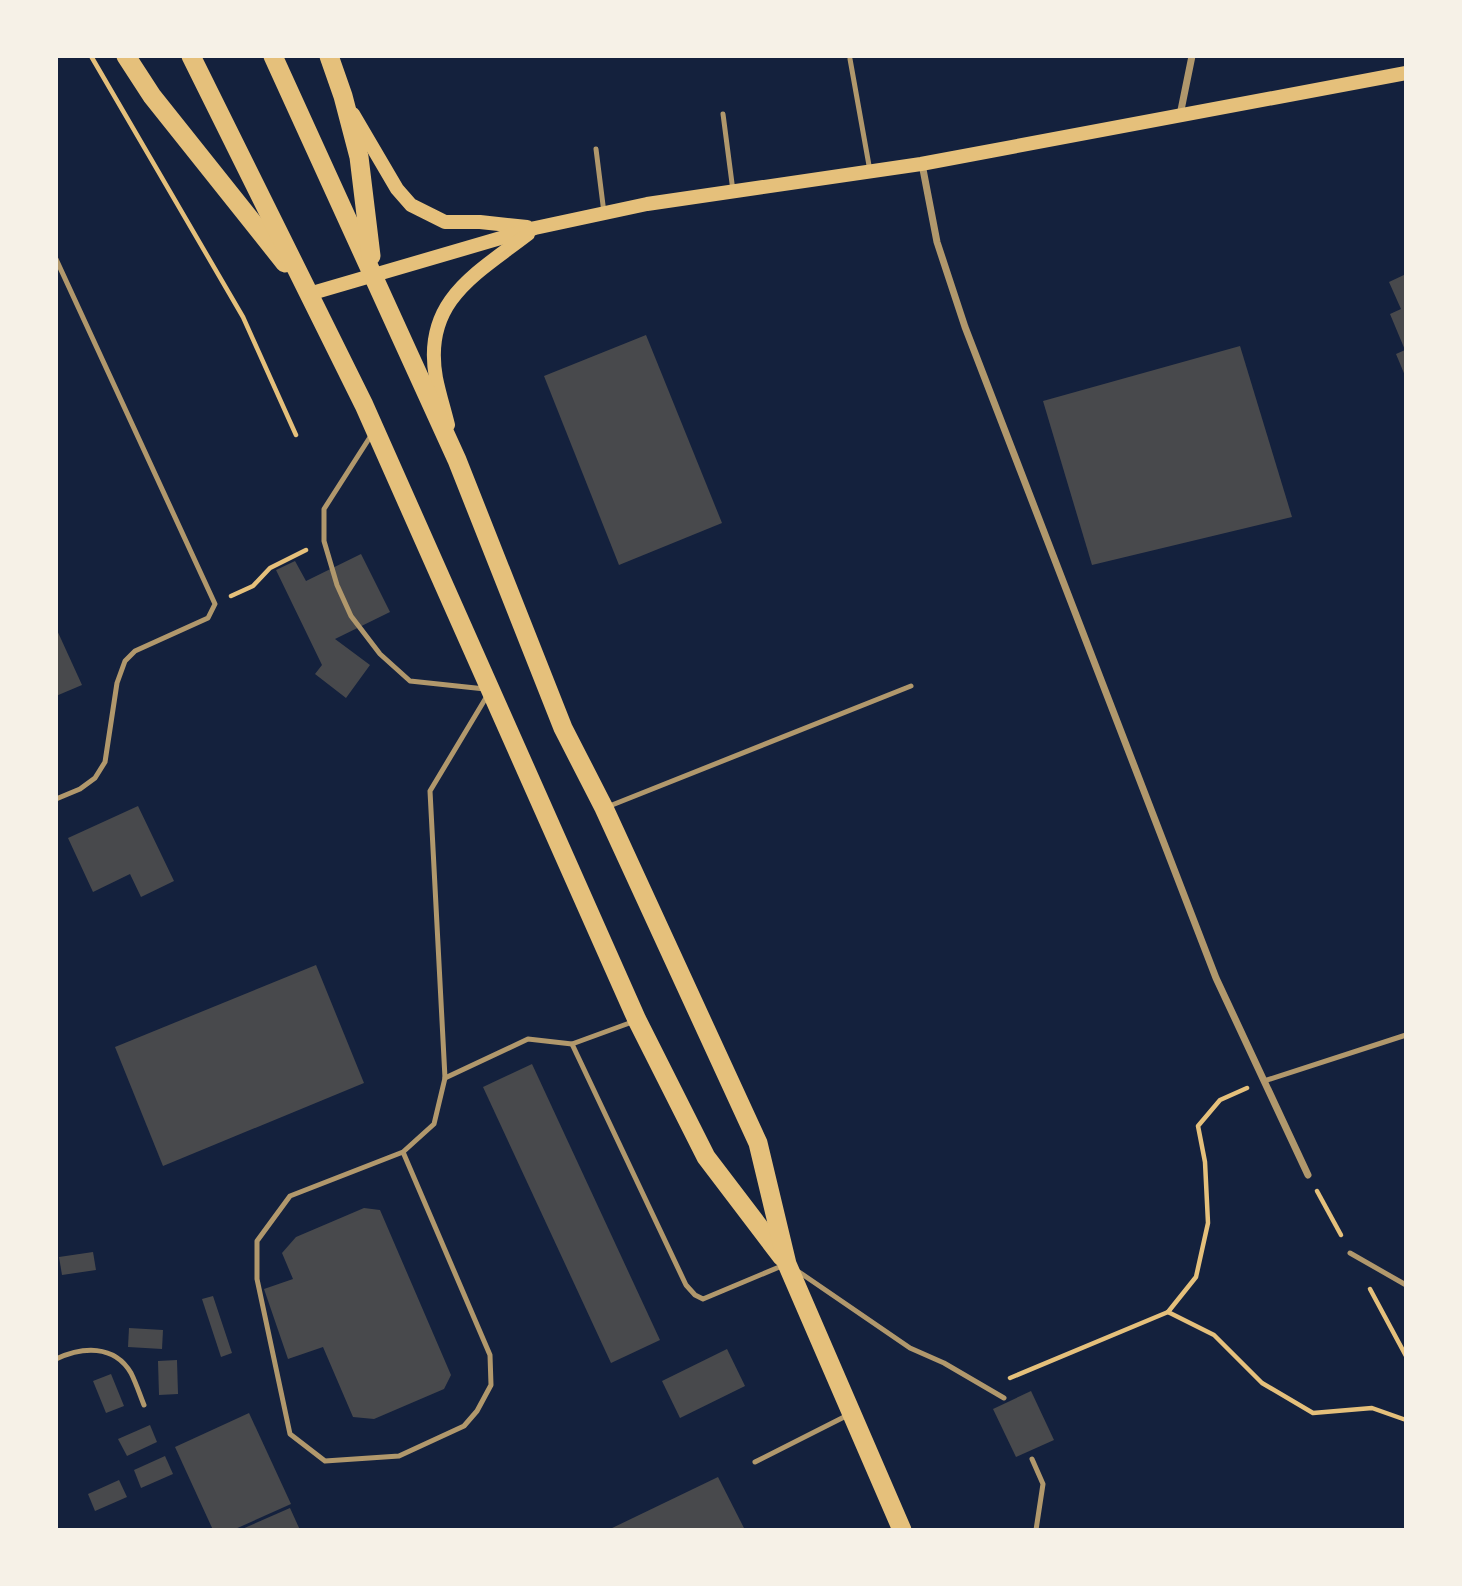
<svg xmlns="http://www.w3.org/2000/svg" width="1462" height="1586" font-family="'Nunito Sans',sans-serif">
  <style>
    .building { fill: #48494c }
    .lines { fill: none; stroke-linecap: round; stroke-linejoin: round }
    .path { stroke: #e5c07b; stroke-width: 4.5 }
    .service { stroke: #b1986c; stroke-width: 5 }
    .minor { stroke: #b1986c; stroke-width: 7 }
    .secondary { stroke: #e5c07b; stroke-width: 14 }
    .trunk { stroke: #e5c07b; stroke-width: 19 }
  </style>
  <rect width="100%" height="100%" fill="#14213d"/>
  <!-- building -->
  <g class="building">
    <path d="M1406,274V378L1396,354L1405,350L1390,314L1401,309L1389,282Z"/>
    <path d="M646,335L722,523L619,565L544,376Z"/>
    <path d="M1240,346L1292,517L1092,565L1043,401Z"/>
    <path d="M361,554L390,612L335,639L370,665L346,698L315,674L322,665L276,570L295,561L306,581Z"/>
    <path d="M56,628L82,685L56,696Z"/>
    <path d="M138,806L174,881L141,897L130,874L93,892L68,838Z"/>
    <path d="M316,965L364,1083L163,1166L115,1047Z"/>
    <path d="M532,1064L660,1340L611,1363L483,1087Z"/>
    <path d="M364,1208L380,1210L451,1375L444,1389L374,1419L353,1417L323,1347L288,1359L264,1289L293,1279L282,1253L296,1237Z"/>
    <path d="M93,1252L96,1270L62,1275L59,1257Z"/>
    <path d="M213,1296L232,1353L221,1357L202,1299Z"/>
    <path d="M129,1328L163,1330L162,1349L128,1347Z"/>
    <path d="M727,1349L745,1386L680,1418L662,1381Z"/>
    <path d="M177,1360L178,1394L159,1395L158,1361Z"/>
    <path d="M111,1374L124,1406L106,1413L93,1381Z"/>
    <path d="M1031,1391L1054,1440L1016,1457L993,1409Z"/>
    <path d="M249,1413L291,1504L233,1530H213L175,1447Z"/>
    <path d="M150,1425L157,1442L127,1456L118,1439Z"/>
    <path d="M165,1456L173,1474L141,1488L134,1470Z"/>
    <path d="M718,1477L745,1530H608Z"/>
    <path d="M119,1480L127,1497L95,1511L88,1494Z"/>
    <path d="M290,1508L300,1530H240Z"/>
  </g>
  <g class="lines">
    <!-- path -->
    <g class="path">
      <path d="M91,56L243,317L296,435"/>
      <path d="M231,596L253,586L270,568L306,550"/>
      <path d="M1317,1191L1341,1235"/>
      <path d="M1370,1289L1406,1356"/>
      <path d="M1168,1312L1196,1277L1208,1223L1205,1162L1198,1126L1220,1100L1247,1088"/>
      <path d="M1010,1378L1168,1312L1214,1335L1262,1383L1313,1413L1372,1408L1406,1420"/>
    </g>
    <!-- service -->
    <g class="service">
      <path d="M850,59L870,171"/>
      <path d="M723,114L733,191"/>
      <path d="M596,149L604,213"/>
      <path d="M56,259L215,604L208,618L135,651L125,661L117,683L105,762L95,778L80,789L56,799"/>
      <path d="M372,434L324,509V541L337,585L351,616L380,654L410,681L485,689"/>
      <path d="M607,807L911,686"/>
      <path d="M572,1044L686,1285L695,1295L703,1299L784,1265"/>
      <path d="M445,1078L528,1039L572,1044L635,1021"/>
      <path d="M1264,1081L1406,1035"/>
      <path d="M403,1152L490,1355L491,1385L477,1411L464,1426L399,1456L325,1461L290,1434L257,1279V1241L290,1196L403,1152L434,1124L445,1078L430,791L487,696"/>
      <path d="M1350,1253L1406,1285"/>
      <path d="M799,1272L910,1348L944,1363L1004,1398"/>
      <path d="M56,1359C82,1347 114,1344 131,1373C136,1383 140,1395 144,1405"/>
      <path d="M1032,1459L1043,1484L1036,1530"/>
      <path d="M755,1462L848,1415"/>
    </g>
    <!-- minor -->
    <g class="minor">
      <path d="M1180,115L1192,56"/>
      <path d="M922,164L937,242L965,327L1216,978L1308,1175"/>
    </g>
    <!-- secondary -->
    <g class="secondary">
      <path d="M353,114L397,189L411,205L445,222H480L527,227"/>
      <path d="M309,294L535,228L647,204L921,164L1406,73"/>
      <path d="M448,425C444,409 439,393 436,378C422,301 476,274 528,234"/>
    </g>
    <!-- trunk -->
    <g class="trunk">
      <path d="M126,56L152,96L285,263"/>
      <path d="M191,56L364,405L637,1020L706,1157L782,1257"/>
      <path d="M273,56L457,460L563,728L604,808L758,1143L787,1264L902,1530"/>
      <path d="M329,56L343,96L359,157L371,256"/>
    </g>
  </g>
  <!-- border -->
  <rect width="1462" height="1586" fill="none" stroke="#f6f1e7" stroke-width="116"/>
</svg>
